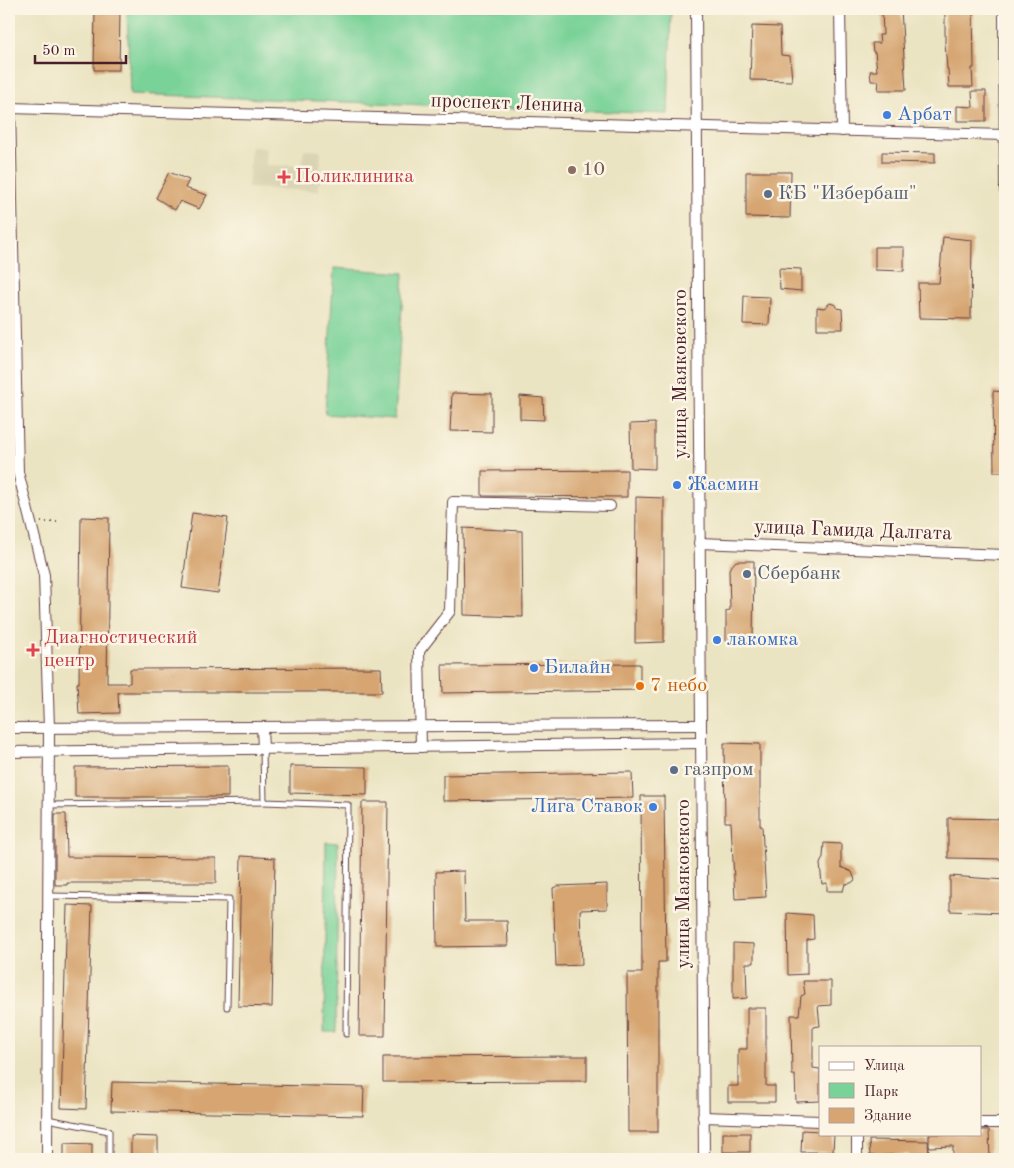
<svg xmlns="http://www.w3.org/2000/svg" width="1014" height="1168" font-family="'Old Standard TT',serif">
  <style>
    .built { fill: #dbd4b4 }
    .green { fill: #79d298; stroke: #627862 }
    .building { fill: #d6a571 }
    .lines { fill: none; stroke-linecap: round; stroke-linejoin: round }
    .lane-casing { stroke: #623d42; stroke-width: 7 }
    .street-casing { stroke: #623d42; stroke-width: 12 }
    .path { stroke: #623d42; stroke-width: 2; stroke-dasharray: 1 4; stroke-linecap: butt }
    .lane { stroke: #fff; stroke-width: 5 }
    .street { stroke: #fff; stroke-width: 10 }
    .shop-dot { fill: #3f7fe0; stroke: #fcf5e5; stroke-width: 2 }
    .education-dot { fill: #8d6e63; stroke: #fcf5e5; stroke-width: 2 }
    .health-dot { fill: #e0444e; stroke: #fcf5e5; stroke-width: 2 }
    .service-dot { fill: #5c6f8a; stroke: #fcf5e5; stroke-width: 2 }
    .food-dot { fill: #e8710a; stroke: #fcf5e5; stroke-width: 2 }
    .labels { text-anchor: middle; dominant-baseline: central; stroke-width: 5; stroke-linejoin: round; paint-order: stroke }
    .street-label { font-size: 20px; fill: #4a1f2b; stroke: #fcf5e5 }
    .shop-label { font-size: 20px; fill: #366cbe; stroke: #fcf5e5; text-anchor: start }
    .education-label { font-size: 20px; fill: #785e54; stroke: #fcf5e5; text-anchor: start }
    .health-label { font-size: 20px; fill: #be3a42; stroke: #fcf5e5; text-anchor: start }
    .service-label { font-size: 20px; fill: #4e5e75; stroke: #fcf5e5; text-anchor: start }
    .food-label { font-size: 20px; fill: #c56008; stroke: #fcf5e5; text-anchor: start }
  </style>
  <rect width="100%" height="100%" fill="#fcf5e5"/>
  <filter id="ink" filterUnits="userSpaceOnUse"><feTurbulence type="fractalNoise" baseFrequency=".02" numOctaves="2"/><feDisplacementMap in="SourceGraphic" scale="10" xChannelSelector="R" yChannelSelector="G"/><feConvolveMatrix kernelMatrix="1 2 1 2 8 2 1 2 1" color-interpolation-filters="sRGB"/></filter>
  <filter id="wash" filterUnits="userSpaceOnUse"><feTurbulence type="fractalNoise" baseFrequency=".0096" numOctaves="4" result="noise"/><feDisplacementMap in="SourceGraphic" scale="20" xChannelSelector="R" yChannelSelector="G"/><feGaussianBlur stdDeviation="1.12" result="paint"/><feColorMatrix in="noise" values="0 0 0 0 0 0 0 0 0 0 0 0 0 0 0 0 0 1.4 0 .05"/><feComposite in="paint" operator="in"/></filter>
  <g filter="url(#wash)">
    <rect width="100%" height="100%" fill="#ebe4c2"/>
    <!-- built -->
    <path class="built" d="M251,147L267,148L266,165L302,166L304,150L321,151L319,191L248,188Z"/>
    <!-- green -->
    <g class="green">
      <path d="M127,9H671L668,114L130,94Z"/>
      <path d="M334,268L404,273L395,419L325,414Z"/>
      <path d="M326,842L338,843L336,1032H324Z"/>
    </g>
    <g id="blocks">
      <!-- building -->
      <g class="building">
        <path d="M95,9H120L119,70H94Z"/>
        <path d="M882,9H901L906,90H878L879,81H871L870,71H877L875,52H873L872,43H880L879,35H883Z"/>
        <path d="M945,9H973L974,68H972L973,87H949L948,69H947L945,43Z"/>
        <path d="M752,26L780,27L781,55L790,56L792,81L750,80Z"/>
        <path d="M972,91H986V121H957V106L973,107Z"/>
        <path d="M882,152L935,153V163L882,162Z"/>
        <path d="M169,172L189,180L185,188L207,195L199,209L180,201L175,210L156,198Z"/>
        <path d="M746,172H791L790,218L746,217Z"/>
        <path d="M943,237L972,240L971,319L919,318L918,283H939Z"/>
        <path d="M875,247H904V271L875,270Z"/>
        <path d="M779,268L801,269V291L780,289Z"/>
        <path d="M744,296L770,297L769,325L743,324Z"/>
        <path d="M830,303L836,305L837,308L842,309L843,329H817V307L824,308Z"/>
        <path d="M993,391L1005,392V472H994Z"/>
        <path d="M452,393L492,394V432L450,431Z"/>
        <path d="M520,396L543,398L544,420L520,419Z"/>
        <path d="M655,423V469L631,468L630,424Z"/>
        <path d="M627,470V497L482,496V471Z"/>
        <path d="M636,497L664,498V642L635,643Z"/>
        <path d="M192,513L228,518L218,593L182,588Z"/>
        <path d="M81,517L109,518L107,683H130V669L381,668L382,692H118L119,713L79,714L77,683H79Z"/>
        <path d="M463,528L522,531L523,617L464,615Z"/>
        <path d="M736,561H754L753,642L726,641V611L730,610L729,569Z"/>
        <path d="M640,664V690L443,693L442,665Z"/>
        <path d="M724,743L760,744V826H762L766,897L735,899L731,822H725Z"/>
        <path d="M228,766V797H75V767Z"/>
        <path d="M290,766L367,767V795L290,793Z"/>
        <path d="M632,772L633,798L443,801V775Z"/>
        <path d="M641,796H664L666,962H658V1132H628L627,973H642Z"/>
        <path d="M362,802H388L385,1036H359Z"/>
        <path d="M55,814H66L67,857L216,858V883H67V885H55Z"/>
        <path d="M948,818L1005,819V859L948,858Z"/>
        <path d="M824,843L841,844V867L852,872L855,880L851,883L845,884L843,891H827V883L822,884L820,864L823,857Z"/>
        <path d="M241,856L275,858L272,1007L238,1006Z"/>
        <path d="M464,871L465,921H507L508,946L437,947L436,872Z"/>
        <path d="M950,876L1005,880V913L950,911Z"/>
        <path d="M607,884V909L580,910L582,965L556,966L553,888L558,886Z"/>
        <path d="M67,905L92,906L86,1109L61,1108Z"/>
        <path d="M787,913L813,915L814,939L807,940V974L788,975Z"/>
        <path d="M733,943L754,944V963H746L747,998L733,999Z"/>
        <path d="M803,981H831V1005L818,1006L820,1026L813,1027V1068L820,1069V1101L796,1102L795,1075H792L791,1015H799L801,996L805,994Z"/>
        <path d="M747,1008H766V1086H775V1102H728V1086H738V1049H747Z"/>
        <path d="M587,1056V1081L383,1082V1057Z"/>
        <path d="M112,1082L364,1087L363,1116L111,1111Z"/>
        <path d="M802,1130L820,1131V1134H834L833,1152H801Z"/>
        <path d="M980,1130H989L990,1159H953V1146L929,1147V1134H980Z"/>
        <rect x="723" y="1133" width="27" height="19"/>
        <path d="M131,1136L158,1137V1159H131Z"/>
        <path d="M869,1140L928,1141L929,1159H908V1154L870,1156Z"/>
        <path d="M64,1143L92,1144V1159H64Z"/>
      </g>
    </g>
  </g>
  <g filter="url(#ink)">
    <use href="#blocks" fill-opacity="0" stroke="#623d42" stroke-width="1"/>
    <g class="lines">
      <defs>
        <g id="lane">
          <path d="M263,749L264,802L348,805L346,1034"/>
          <path d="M49,805L264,802"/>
          <path d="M48,896L229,899L227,1007"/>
          <path d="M47,1119L109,1131V1159"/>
        </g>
        <g id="street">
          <path d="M696,9L704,1159"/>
          <path d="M840,9L842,131"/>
          <path d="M1004,9L1005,191"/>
          <path d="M9,108L1005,135"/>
          <path d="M10,108L18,472L44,575L49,728L47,1159"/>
          <path d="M699,543L1005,555"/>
          <path d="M262,727L263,749"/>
          <path d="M9,728L700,725"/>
          <path d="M421,747L419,651L450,611L453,502L610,506"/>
          <path d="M9,752L701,743"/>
          <path d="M703,1117L820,1121"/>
          <path d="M980,1123H1005"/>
          <path d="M857,1134V1159"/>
        </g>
      </defs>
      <!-- lane casing -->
      <use href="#lane" class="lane-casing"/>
      <!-- street casing -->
      <use href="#street" class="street-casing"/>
      <!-- path -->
      <g class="path">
        <path d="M9,522H19"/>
        <path d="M41,522H59"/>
      </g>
      <!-- lane -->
      <use href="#lane" class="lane"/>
      <!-- street -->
      <use href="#street" class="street"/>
    </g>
  </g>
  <!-- markers -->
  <g class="shop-dot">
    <circle cx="887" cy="115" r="5"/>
    <circle cx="677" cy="485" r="5"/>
    <circle cx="717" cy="640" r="5"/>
    <circle cx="534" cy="668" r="5"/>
    <circle cx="653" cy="807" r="5"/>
  </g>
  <circle class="education-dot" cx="572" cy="170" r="5"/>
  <g class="health-dot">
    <path d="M281.5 169.5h5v5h5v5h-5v5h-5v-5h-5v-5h5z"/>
    <path d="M30.5 642.5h5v5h5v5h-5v5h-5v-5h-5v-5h5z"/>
  </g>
  <g class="service-dot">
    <circle cx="768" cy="194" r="5"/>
    <circle cx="747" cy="574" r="5"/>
    <circle cx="674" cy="770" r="5"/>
  </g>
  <circle class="food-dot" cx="640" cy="686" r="5"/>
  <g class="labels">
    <!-- street labels -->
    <g class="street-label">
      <text transform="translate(507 104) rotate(2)">проспект Ленина</text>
      <text transform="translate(681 374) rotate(-90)">улица Маяковского</text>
      <text transform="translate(853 531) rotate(2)">улица Гамида Далгата</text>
      <text transform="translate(684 884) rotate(-90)">улица Маяковского</text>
    </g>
    <!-- shop labels -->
    <g class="shop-label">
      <text x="897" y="115">Арбат</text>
      <text x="687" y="485">Жасмин</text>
      <text x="727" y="640">лакомка</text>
      <text x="544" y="668">Билайн</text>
      <text x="643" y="807" text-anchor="end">Лига Ставок</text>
    </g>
    <!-- education labels -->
    <g class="education-label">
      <text x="582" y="170">10</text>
    </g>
    <!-- health labels -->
    <g class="health-label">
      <text x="295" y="177">Поликлиника</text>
      <text x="44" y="638">Диагностический<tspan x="44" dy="23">центр</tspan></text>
    </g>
    <!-- service labels -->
    <g class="service-label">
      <text x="778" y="194">КБ "Избербаш"</text>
      <text x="757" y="574">Сбербанк</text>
      <text x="684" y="770">газпром</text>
    </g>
    <!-- food labels -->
    <g class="food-label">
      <text x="650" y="686">7 небо</text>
    </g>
  </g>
  <!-- margin -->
  <rect width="1014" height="1168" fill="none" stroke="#fcf5e5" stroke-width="30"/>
  <!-- legend -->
  <rect x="819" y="1046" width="162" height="90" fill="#fcf5e5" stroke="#b59f9b"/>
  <rect x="829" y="1062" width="25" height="8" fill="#ffffff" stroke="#b59f9b"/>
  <text x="864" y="1070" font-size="15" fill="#4a1f2b">Улица</text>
  <rect x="829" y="1083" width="25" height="15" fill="#79d298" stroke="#b59f9b"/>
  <text x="864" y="1096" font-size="15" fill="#4a1f2b">Парк</text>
  <rect x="829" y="1108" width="25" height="15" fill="#d6a571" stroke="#b59f9b"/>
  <text x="864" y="1120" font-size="15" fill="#4a1f2b">Здание</text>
  <!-- scale -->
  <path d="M35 55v8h91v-8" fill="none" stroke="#4a1f2b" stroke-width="2.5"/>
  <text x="42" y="55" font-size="15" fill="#4a1f2b" stroke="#fcf5e5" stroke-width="4" paint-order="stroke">50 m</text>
</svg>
